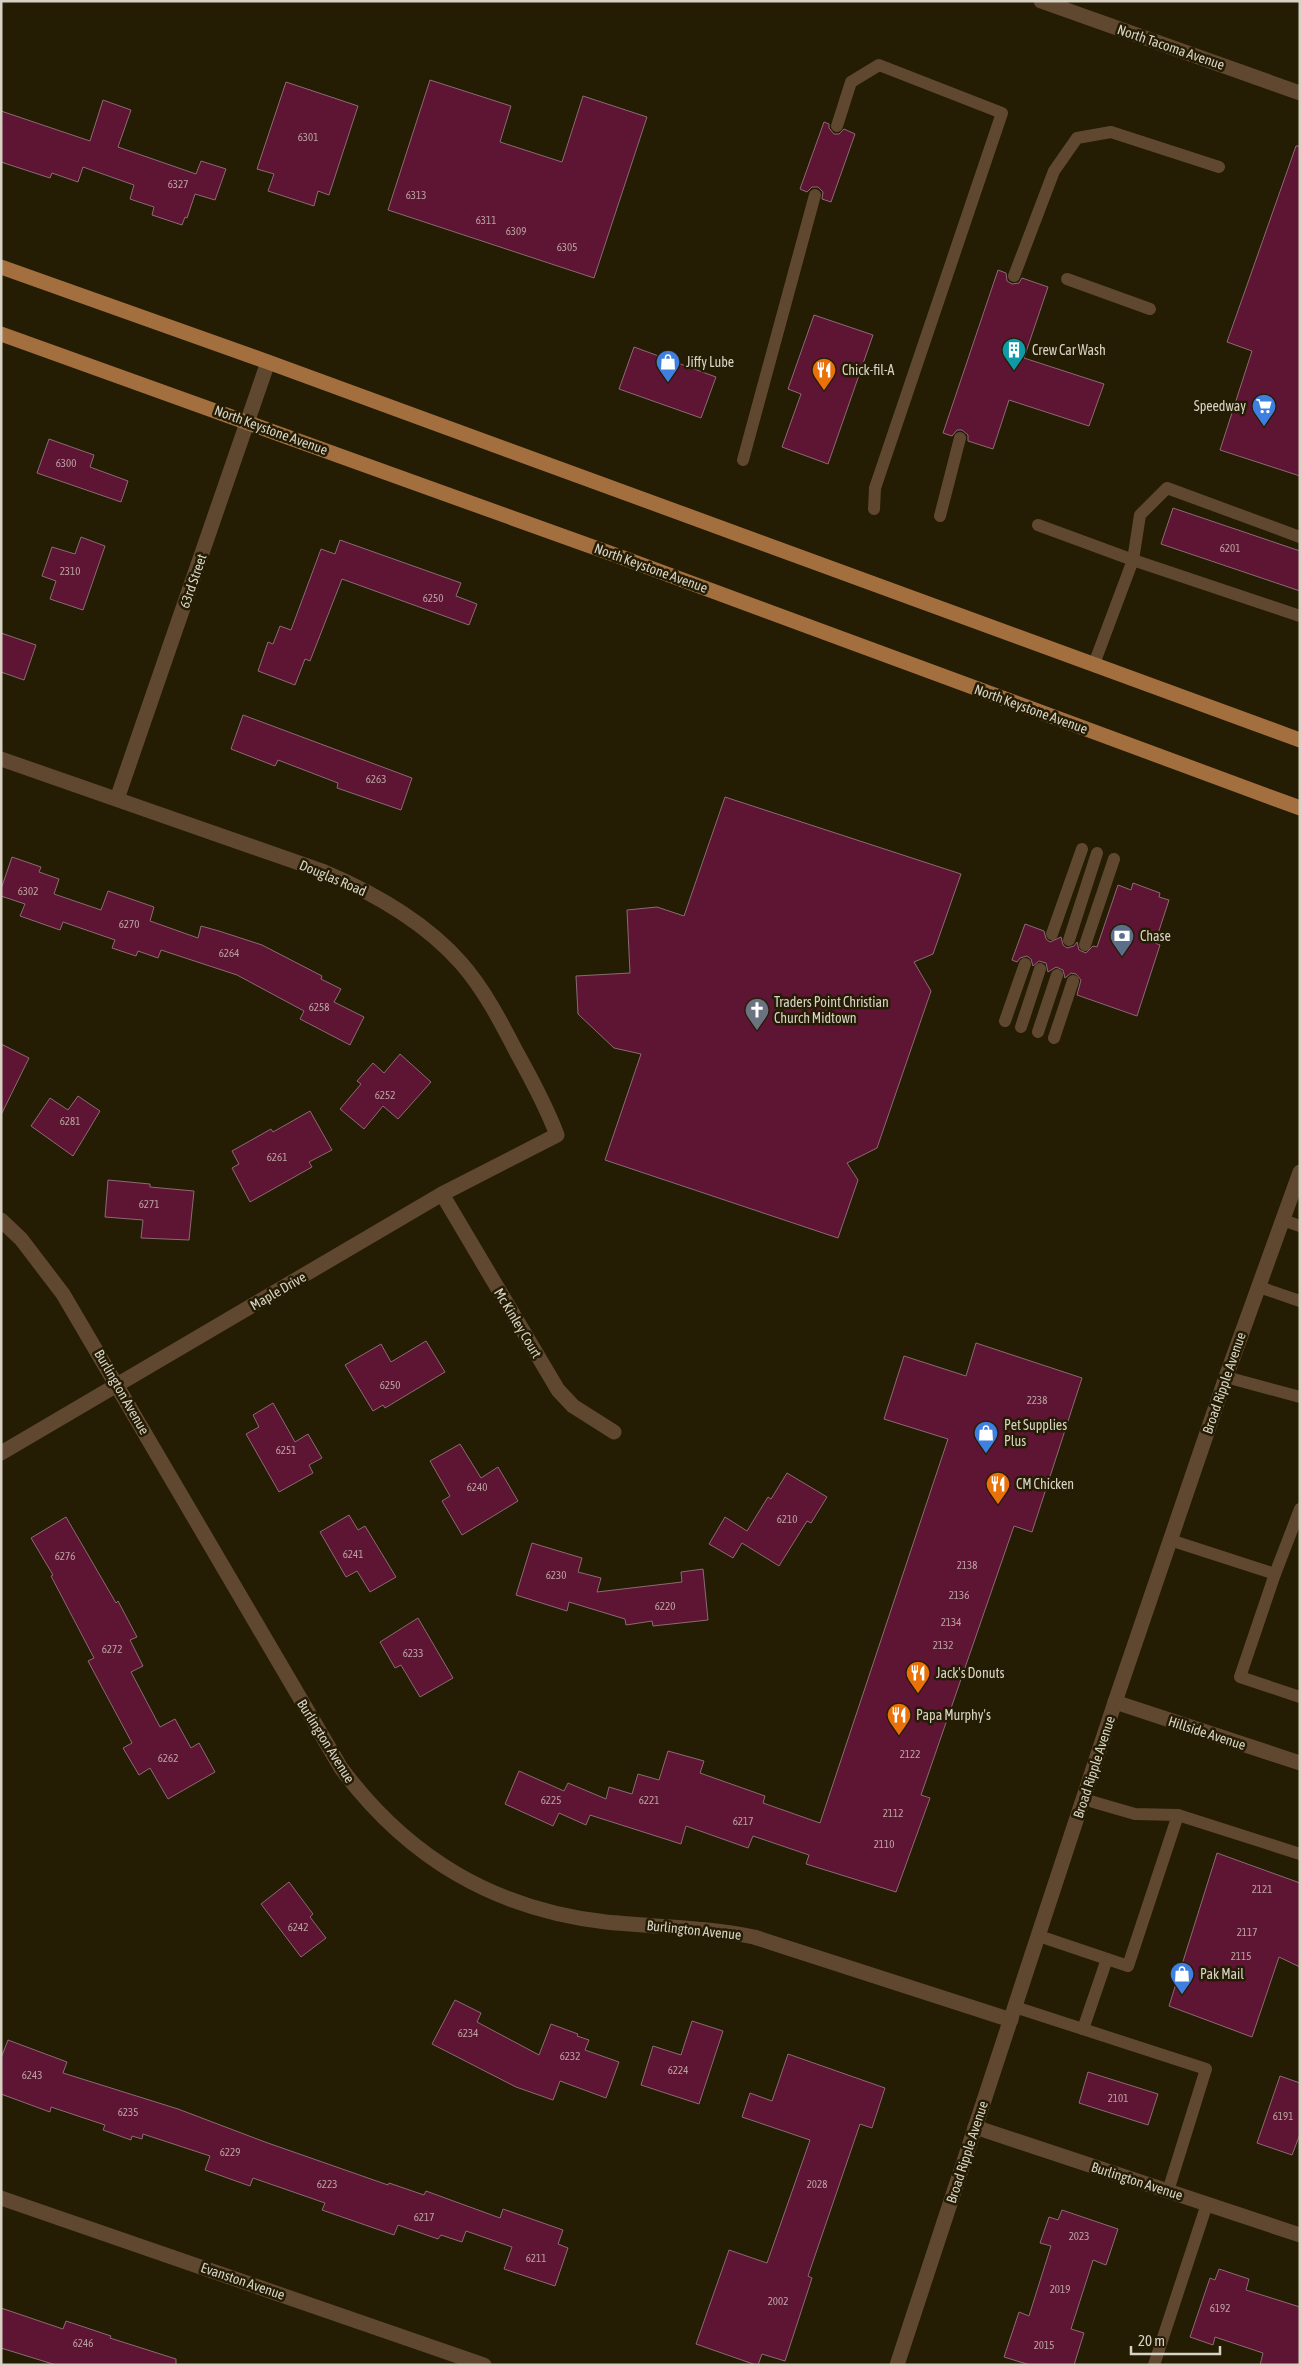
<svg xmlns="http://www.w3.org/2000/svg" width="1301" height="2366" font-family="'Asap Condensed',sans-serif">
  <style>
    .building { fill: #5e1433; stroke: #8a6b73 }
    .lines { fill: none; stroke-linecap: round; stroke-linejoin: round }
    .service { stroke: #604730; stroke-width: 12 }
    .minor { stroke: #604730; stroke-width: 15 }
    .tertiary { stroke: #604730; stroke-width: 15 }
    .primary { stroke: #a36f3e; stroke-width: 15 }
    .labels { text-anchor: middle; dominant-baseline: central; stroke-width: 5; stroke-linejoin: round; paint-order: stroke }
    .number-label { font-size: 11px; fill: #b9a2a0 }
    .street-label { font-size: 14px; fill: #d7d2c4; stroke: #241c03 }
    .poi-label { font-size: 14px; fill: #d7d2c4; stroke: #241c03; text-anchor: start }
  </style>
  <rect width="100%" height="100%" fill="#241c03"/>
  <!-- building -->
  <g class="building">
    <path d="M430,80L511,106L500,142L562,162L583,96L647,117L594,278L388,210Z"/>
    <path d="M286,82L358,106L329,195L318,191L314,206L268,191L274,174L257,169Z"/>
    <path d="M103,100L131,110L118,147L196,174L201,161L226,169L215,200L195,194L187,218L185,217L182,225L152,215L154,207L130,199L134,185L83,167L78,182L52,173L50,178L1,162V111L90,141Z"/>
    <path d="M824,122L829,124V128L834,134H839L844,129L855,134L831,202L822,199L823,192L818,187H812L807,192L800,189Z"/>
    <path d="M1296,146H1300V476L1220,450L1252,351L1227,342Z"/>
    <path d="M998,270L1006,273L1007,281L1012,284L1019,283L1022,278L1048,287L1024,358L1104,384L1089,426L1009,400L993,449L968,441V435L962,430H957L952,436L943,433Z"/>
    <path d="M814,315L873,335L828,464L782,447L801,394L788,389Z"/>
    <path d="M634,347L716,377L701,418L619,389Z"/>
    <path d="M49,439L94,455L90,467L128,481L121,502L37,473Z"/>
    <path d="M1173,508L1300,551V591L1161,544Z"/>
    <path d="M81,537L105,546L83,610L50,599L56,581L42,576L52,547L75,554Z"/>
    <path d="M340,540L461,583L456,596L477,604L469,625L342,579L310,661L305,659L295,685L258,671L268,642L273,644L280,626L291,630L321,549L335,554Z"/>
    <path d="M1,633L36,645L24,680L1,672Z"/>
    <path d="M243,715L412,778L401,810L337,788L338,783L278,760L275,766L231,749Z"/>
    <path d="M725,797L961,874L933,954L914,962L931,991L877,1148L847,1163L858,1180L838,1238L605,1160L641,1054L614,1048L578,1014L576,976L630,973L627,910L657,907L684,916Z"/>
    <path d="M12,857L41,867L39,872L59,879L54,894L101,910L108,891L154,907L150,921L198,938L201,926L219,931L262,945L322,976L321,979L341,989L334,1002L364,1017L350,1045L300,1019L304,1011L237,975L161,950L158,958L138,951L136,956L112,948L115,940L63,922L60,930L20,916L25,904L1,896V889Z"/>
    <path d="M1133,883L1160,893L1159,897L1169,900L1155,943L1160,945L1137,1016L1077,995L1081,980L1076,974L1071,973L1065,978L1063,970L1056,967L1048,972L1046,963L1039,961L1033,966L1031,959L1027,956L1020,958L1017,962L1012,960L1025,924L1044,931L1046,939L1050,942L1061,937L1063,945L1067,948L1074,946L1077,942L1079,950L1086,953L1093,946L1097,947L1118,885L1131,890Z"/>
    <path d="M1,1044L29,1058L1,1115Z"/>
    <path d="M400,1054L431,1082L398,1119L383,1106L364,1129L340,1109L361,1084L357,1081L373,1063L384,1073Z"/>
    <path d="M78,1096L100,1111L73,1156L31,1126L50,1098L68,1110Z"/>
    <path d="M310,1111L332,1150L309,1162L312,1167L250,1202L232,1168L239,1164L232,1151L271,1129L273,1132Z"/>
    <path d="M108,1180L150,1184V1187L194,1191L189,1240L141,1238L143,1220L105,1217Z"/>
    <path d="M426,1341L445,1372L385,1408L383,1405L373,1411L345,1365L381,1344L391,1362Z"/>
    <path d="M976,1343L1082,1378L1032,1532L1014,1526L921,1795L930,1798L896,1892L806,1864L809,1855L753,1836L748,1848L686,1826L681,1844L590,1815L586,1825L559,1813L553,1826L505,1804L519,1771L564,1791L568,1783L606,1799L609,1787L632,1794L638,1774L659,1780L668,1751L704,1761L700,1773L765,1796L763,1803L820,1823L948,1439L884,1419L904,1356L966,1376Z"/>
    <path d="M273,1403L295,1442L308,1434L322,1458L309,1465L313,1473L279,1492L246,1434L259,1427L253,1415Z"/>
    <path d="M460,1444L481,1478L498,1467L518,1501L462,1535L442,1501L450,1496L430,1461Z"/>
    <path d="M787,1473L827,1497L811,1523L807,1521L779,1566L742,1543L733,1558L709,1544L725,1517L747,1531L768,1497L771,1499Z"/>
    <path d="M349,1515L358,1530L365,1526L396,1577L370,1592L357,1571L346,1577L320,1532Z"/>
    <path d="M66,1517L116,1603L118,1601L137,1637L130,1640L143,1666L131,1672L160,1727L175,1719L191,1748L199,1743L215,1772L168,1799L150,1768L139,1775L123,1748L132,1743L88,1661L94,1658L51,1576L53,1575L31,1538Z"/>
    <path d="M532,1543L582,1558L578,1572L601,1578L597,1592L682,1582L681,1572L703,1569L708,1620L653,1626L652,1621L626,1625L625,1619L569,1602L567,1611L516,1595Z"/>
    <path d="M418,1618L453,1678L420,1697L401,1665L395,1668L380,1642Z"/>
    <path d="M1217,1853L1300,1883V1967L1279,1957L1252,2037L1169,2006Z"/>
    <path d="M289,1882L313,1914L310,1917L326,1938L301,1957L261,1904Z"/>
    <path d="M455,2000L481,2013L477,2022L539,2055L551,2024L578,2034L577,2036L589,2040L585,2050L619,2062L606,2098L560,2081L553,2100L516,2087L432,2044Z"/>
    <path d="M692,2021L723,2031L699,2104L641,2085L653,2046L681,2055Z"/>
    <path d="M8,2040L67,2062L63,2073L178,2109L265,2142L388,2185L389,2183L424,2195L426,2191L500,2218L503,2209L563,2230L558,2244L568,2248L555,2286L504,2269L512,2247L466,2231L462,2242L441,2235L438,2239L398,2225L394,2235L322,2210L325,2203L253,2178L250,2186L205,2170L210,2156L143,2134L142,2139L132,2136L131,2140L103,2130L105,2125L51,2107L50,2112L1,2094V2058Z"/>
    <path d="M788,2054L885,2088L872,2128L860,2124L808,2276L812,2278L785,2361L762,2354L758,2365H756L696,2344L729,2250L767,2263L810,2140L742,2117L750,2093L772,2101Z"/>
    <path d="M1088,2072L1158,2094L1148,2125L1079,2103Z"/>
    <path d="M1280,2076L1300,2083V2134L1292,2155L1257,2143Z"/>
    <path d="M1062,2210L1118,2229L1106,2265L1093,2260L1071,2329L1084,2333L1074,2365H1030L1004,2357L1019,2312L1029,2316L1051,2246L1040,2243L1049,2217L1058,2220Z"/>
    <path d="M1219,2269L1249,2279L1246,2290L1300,2307V2365H1260L1263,2353L1215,2337L1213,2345L1190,2337L1210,2278L1215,2280Z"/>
    <path d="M1,2308L63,2329L66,2321L111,2336L110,2338L176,2359V2365H56L1,2348Z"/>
  </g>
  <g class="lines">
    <!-- service -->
    <g class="service">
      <path d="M837,126L851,82L879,65L1002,113L875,488L874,509"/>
      <path d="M1014,276L1054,171L1077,138L1111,132L1219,167"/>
      <path d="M1067,279L1150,309"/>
      <path d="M743,460L815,195"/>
      <path d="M940,516L960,438"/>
      <path d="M1038,525L1133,560L1140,515L1167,488L1300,537"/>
      <path d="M1094,664L1133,560L1300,616"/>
      <path d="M1052,934L1082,849"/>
      <path d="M1069,940L1097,853"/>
      <path d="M1085,945L1114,859"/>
      <path d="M1005,1021L1025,964"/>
      <path d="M1021,1027L1040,969"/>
      <path d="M1038,1032L1057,975"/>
      <path d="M1054,1038L1073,981"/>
      <path d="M1283,1220L1300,1226"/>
      <path d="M1259,1287L1300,1301"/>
      <path d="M1226,1377L1300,1397"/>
      <path d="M1300,1509L1275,1574L1240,1677L1300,1697"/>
      <path d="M1170,1540L1275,1574"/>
      <path d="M1083,1799L1135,1814L1178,1815L1300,1854"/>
      <path d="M1039,1936L1128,1966L1178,1815"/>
      <path d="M1015,2007L1206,2069L1168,2191"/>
      <path d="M1083,2029L1107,1959"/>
      <path d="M1154,2365L1207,2204"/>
    </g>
    <!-- minor -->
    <g class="minor">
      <path d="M1041,1L1300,93"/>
      <path d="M1,759L322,871C372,892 424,921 461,963C484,989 501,1022 517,1053C532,1080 546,1106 557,1135L442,1194L1,1453"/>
      <path d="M117,799L268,362"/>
      <path d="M442,1194L558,1390L573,1406L614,1432"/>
      <path d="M1,1220L21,1239L63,1294L341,1768C408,1858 494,1909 606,1922C655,1927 705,1927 754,1937L1011,2020"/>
      <path d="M1115,1702L1300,1763"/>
      <path d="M975,2127L1300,2235"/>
      <path d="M1,2198L484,2365"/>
    </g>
    <!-- tertiary -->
    <path class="tertiary" d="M897,2365L1115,1702L1226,1377L1300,1172"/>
    <!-- primary -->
    <g class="primary">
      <path d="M1,267L268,362L1300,740"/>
      <path d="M1,334L618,556L1300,808"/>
    </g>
  </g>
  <!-- icons -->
  <defs>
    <symbol id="building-pin" viewBox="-11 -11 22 30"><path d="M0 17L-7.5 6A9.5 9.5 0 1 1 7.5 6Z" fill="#0f9aa8" stroke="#241c03"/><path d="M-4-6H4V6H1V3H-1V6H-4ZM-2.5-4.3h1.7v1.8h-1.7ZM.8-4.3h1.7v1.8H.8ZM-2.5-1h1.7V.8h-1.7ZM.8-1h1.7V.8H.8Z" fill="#fff"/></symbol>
    <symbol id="shop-pin" viewBox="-11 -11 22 30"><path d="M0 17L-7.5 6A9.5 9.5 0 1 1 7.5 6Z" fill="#3f7fe0" stroke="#241c03"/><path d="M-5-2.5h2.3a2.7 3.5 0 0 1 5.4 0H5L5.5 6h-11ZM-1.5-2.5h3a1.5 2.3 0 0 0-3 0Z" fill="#fff"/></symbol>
    <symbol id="restaurant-pin" viewBox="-11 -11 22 30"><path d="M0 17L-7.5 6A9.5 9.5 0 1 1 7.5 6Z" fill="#e8710a" stroke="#241c03"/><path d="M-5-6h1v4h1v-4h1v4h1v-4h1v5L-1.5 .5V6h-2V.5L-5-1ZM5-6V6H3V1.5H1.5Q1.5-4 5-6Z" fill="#fff"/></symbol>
    <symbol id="supermarket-pin" viewBox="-11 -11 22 30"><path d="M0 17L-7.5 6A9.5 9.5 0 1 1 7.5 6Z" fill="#3f7fe0" stroke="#241c03"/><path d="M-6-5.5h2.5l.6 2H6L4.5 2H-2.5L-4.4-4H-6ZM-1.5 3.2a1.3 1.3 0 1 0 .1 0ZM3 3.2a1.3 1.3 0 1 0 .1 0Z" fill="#fff"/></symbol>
    <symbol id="bank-pin" viewBox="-11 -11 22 30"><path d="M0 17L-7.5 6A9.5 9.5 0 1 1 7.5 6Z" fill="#5c6f8a" stroke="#241c03"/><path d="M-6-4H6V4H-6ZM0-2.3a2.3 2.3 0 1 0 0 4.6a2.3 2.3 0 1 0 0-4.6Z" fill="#fff"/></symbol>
    <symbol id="church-pin" viewBox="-11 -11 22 30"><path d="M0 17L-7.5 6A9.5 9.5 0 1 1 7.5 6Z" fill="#6b7280" stroke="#241c03"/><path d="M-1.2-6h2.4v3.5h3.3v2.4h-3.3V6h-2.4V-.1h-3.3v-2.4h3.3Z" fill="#fff"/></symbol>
  </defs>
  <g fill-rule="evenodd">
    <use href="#building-pin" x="1000" y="336" width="28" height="38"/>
    <use href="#shop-pin" x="654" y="348" width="28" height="38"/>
    <use href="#restaurant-pin" x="810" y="356" width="28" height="38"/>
    <use href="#supermarket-pin" x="1250" y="392" width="28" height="38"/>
    <use href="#bank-pin" x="1108" y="922" width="28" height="38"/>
    <use href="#church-pin" x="743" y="996" width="28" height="38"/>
    <use href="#shop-pin" x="972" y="1419" width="28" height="38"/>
    <use href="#restaurant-pin" x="984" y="1470" width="28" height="38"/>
    <use href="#restaurant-pin" x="904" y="1659" width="28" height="38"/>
    <use href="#restaurant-pin" x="885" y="1701" width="28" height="38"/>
    <use href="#shop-pin" x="1168" y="1960" width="28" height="38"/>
  </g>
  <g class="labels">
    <!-- number labels -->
    <g class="number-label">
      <text x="308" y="137">6301</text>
      <text x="178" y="184">6327</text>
      <text x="416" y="195">6313</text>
      <text x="486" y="220">6311</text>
      <text x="516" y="231">6309</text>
      <text x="567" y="247">6305</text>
      <text x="66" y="463">6300</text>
      <text x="1230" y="548">6201</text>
      <text x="70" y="571">2310</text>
      <text x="433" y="598">6250</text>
      <text x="376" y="779">6263</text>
      <text x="28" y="891">6302</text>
      <text x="129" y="924">6270</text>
      <text x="229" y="953">6264</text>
      <text x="319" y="1007">6258</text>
      <text x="385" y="1095">6252</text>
      <text x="70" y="1121">6281</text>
      <text x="277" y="1157">6261</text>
      <text x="149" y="1204">6271</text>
      <text x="390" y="1385">6250</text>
      <text x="1037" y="1400">2238</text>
      <text x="286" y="1450">6251</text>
      <text x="477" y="1487">6240</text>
      <text x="787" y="1519">6210</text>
      <text x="353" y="1554">6241</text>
      <text x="65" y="1556">6276</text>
      <text x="967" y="1565">2138</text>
      <text x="556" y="1575">6230</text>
      <text x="959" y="1595">2136</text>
      <text x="665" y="1606">6220</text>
      <text x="951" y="1622">2134</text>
      <text x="943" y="1645">2132</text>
      <text x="112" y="1649">6272</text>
      <text x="413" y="1653">6233</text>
      <text x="910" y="1754">2122</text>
      <text x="168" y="1758">6262</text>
      <text x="551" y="1800">6225</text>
      <text x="649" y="1800">6221</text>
      <text x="893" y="1813">2112</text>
      <text x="743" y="1821">6217</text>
      <text x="884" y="1844">2110</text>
      <text x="1262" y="1889">2121</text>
      <text x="298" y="1927">6242</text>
      <text x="1247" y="1932">2117</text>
      <text x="1241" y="1956">2115</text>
      <text x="468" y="2033">6234</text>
      <text x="570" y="2056">6232</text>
      <text x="678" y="2070">6224</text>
      <text x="32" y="2075">6243</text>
      <text x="1118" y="2098">2101</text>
      <text x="128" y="2112">6235</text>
      <text x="1283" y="2116">6191</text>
      <text x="230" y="2152">6229</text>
      <text x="327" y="2184">6223</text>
      <text x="817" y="2184">2028</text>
      <text x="424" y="2217">6217</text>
      <text x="1079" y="2236">2023</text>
      <text x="536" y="2258">6211</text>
      <text x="1060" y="2289">2019</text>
      <text x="778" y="2301">2002</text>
      <text x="1220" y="2308">6192</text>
      <text x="83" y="2343">6246</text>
      <text x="1044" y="2345">2015</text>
    </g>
    <!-- street labels -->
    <g class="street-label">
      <text transform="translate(1171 47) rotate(19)">North Tacoma Avenue</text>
      <text transform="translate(271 430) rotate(20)">North Keystone Avenue</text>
      <text transform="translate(651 568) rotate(20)">North Keystone Avenue</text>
      <text transform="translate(193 581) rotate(-71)">63rd Street</text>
      <text transform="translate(1031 709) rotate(20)">North Keystone Avenue</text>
      <text transform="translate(333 878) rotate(23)">Douglas Road</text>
      <text transform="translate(278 1291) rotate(-30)">Maple Drive</text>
      <text transform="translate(518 1323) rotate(59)">Mc Kinley Court</text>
      <text transform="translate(1224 1383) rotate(-71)">Broad Ripple Avenue</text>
      <text transform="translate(122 1392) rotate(60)">Burlington Avenue</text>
      <text transform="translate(1207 1733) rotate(18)">Hillside Avenue</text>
      <text transform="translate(326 1741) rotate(58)">Burlington Avenue</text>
      <text transform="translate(1094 1767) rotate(-72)">Broad Ripple Avenue</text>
      <text transform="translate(694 1930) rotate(6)">Burlington Avenue</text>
      <text transform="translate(967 2152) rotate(-72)">Broad Ripple Avenue</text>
      <text transform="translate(1137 2181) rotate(18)">Burlington Avenue</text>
      <text transform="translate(243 2281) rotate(19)">Evanston Avenue</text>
    </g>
    <!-- poi labels -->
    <g class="poi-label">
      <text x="1032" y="350">Crew Car Wash</text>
      <text x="686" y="362">Jiffy Lube</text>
      <text x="842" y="370">Chick-fil-A</text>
      <text x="1246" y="406" text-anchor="end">Speedway</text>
      <text x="1140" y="936">Chase</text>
      <text x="774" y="1002">Traders Point Christian<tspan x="774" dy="16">Church Midtown</tspan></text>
      <text x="1004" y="1425">Pet Supplies<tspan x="1004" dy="16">Plus</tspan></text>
      <text x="1016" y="1484">CM Chicken</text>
      <text x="936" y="1673">Jack's Donuts</text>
      <text x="916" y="1715">Papa Murphy's</text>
      <text x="1200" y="1974">Pak Mail</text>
    </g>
  </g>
  <!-- border -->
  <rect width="1301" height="2366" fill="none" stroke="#d7d2c4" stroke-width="5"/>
  <!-- scale -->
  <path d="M1131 2346v8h89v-8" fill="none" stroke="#d7d2c4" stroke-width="2.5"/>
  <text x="1138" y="2346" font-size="15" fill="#d7d2c4" stroke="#241c03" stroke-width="4" paint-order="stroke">20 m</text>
</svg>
